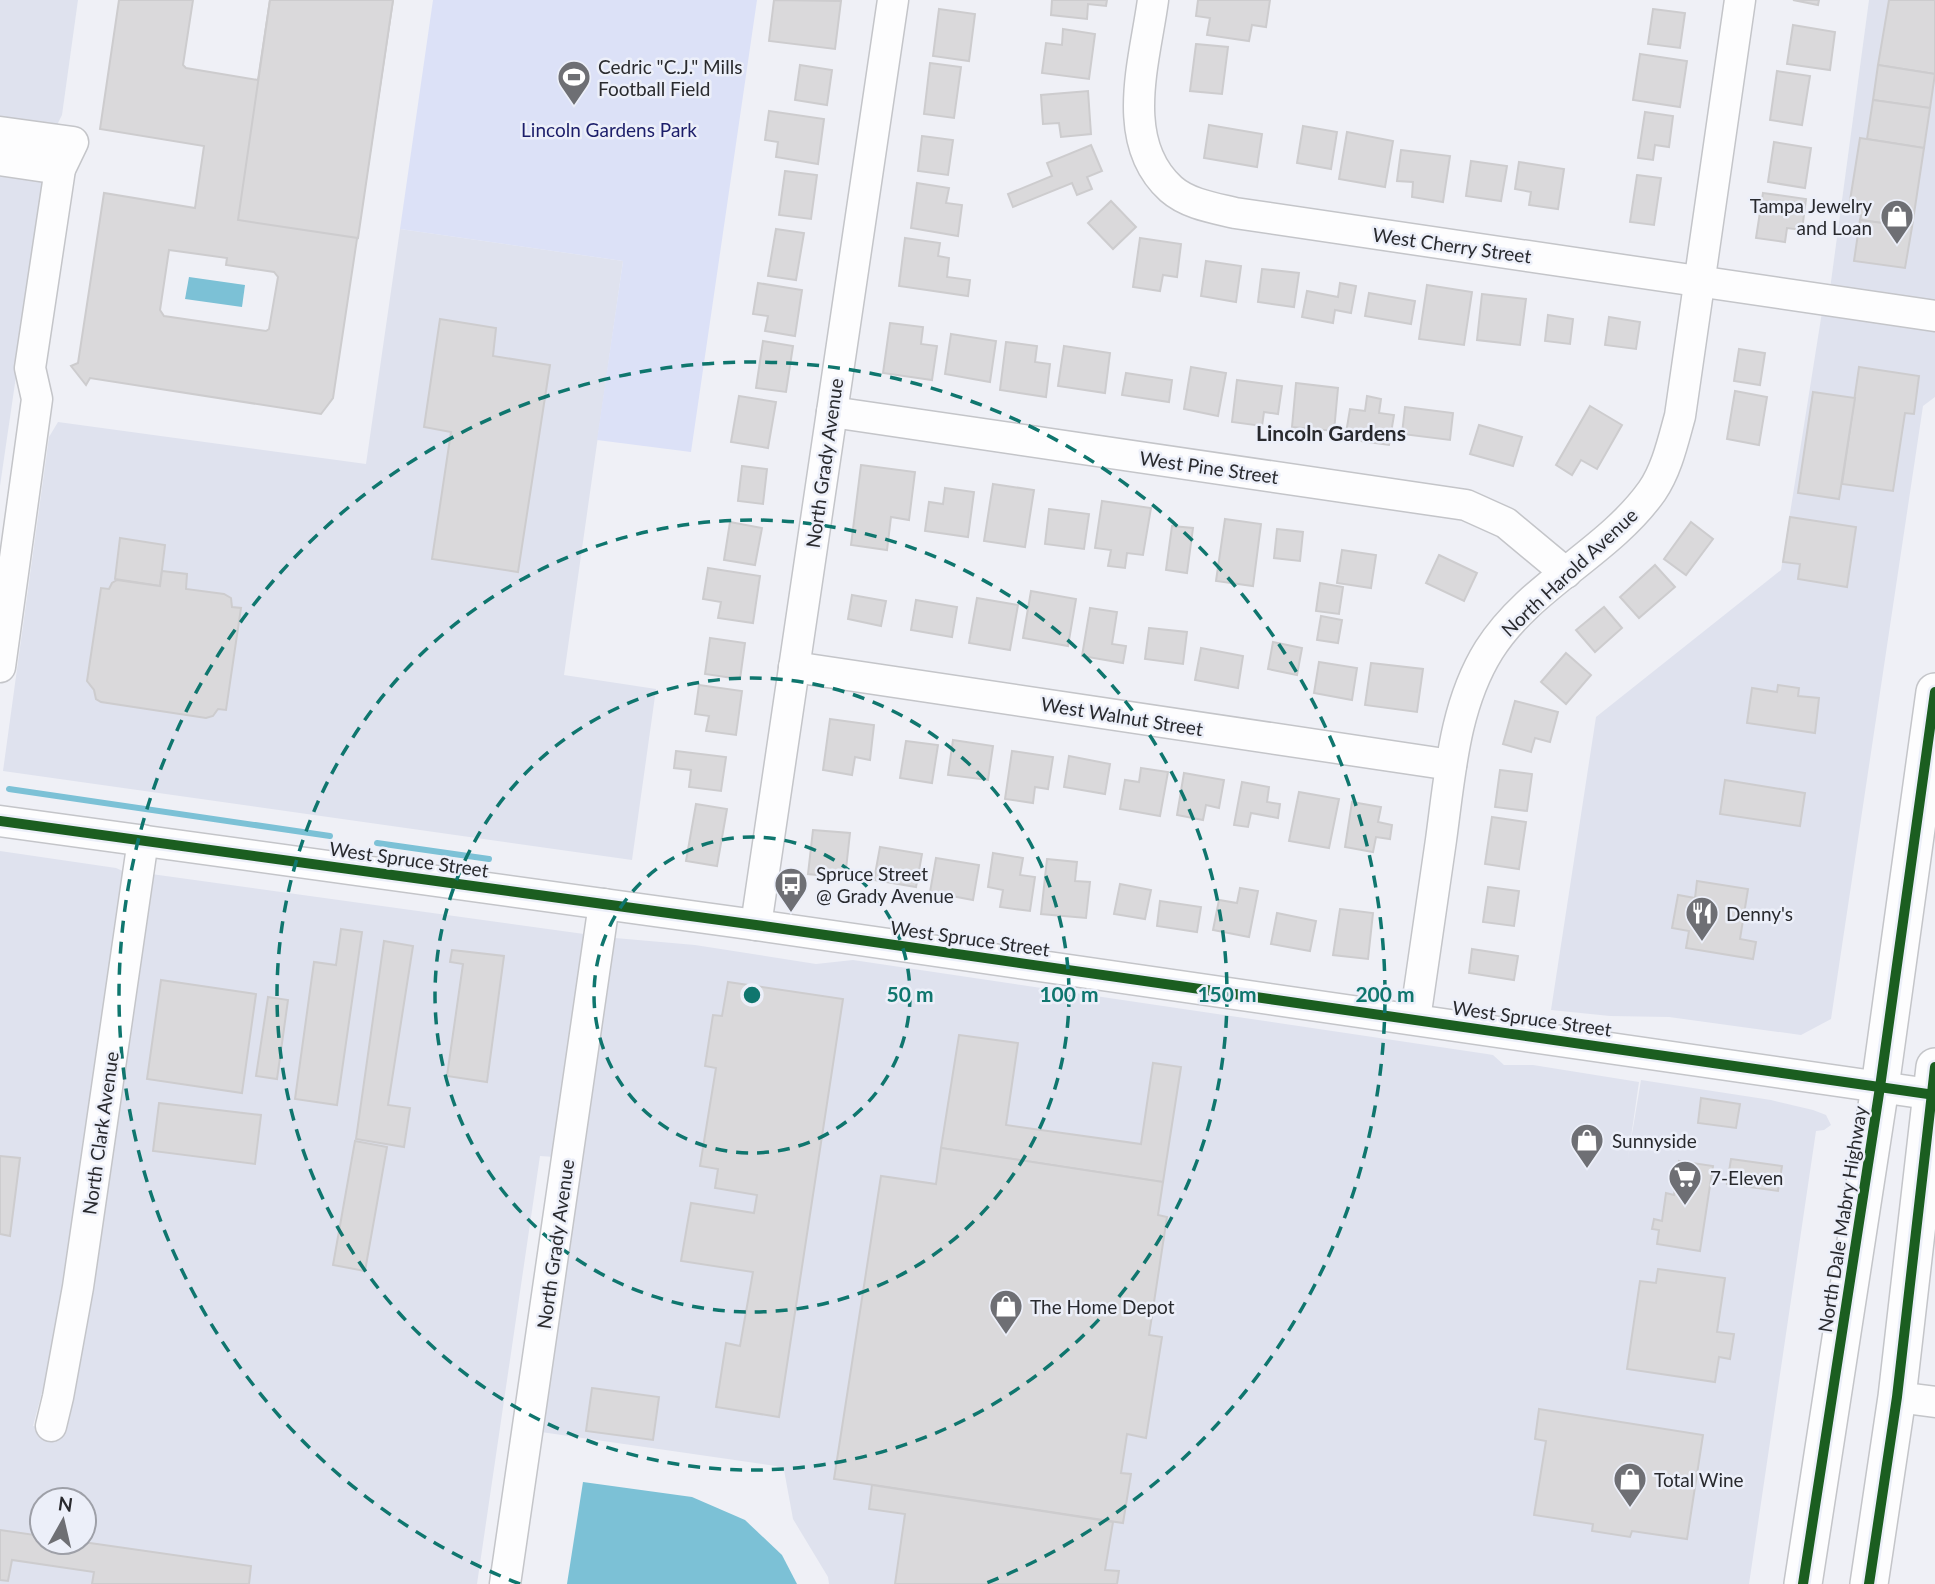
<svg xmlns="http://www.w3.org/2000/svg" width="1935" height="1584" font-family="Lato,sans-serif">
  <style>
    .built { fill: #dfe2ee; fill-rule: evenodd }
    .green { fill: #dce1f7 }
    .water { fill: #7cc1d6 }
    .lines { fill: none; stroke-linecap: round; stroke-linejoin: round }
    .stream { stroke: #7cc1d6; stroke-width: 6 }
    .building { fill: #dad9db; stroke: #cdccce; stroke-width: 2; fill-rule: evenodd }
    .minor-casing { stroke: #c4c5c9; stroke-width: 33 }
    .major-casing { stroke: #c4c5c9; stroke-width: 40 }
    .minor { stroke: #fdfdfe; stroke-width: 30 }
    .major { stroke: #fdfdfe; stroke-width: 37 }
    .cycleway-casing { stroke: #eceff9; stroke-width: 15 }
    .cycleway { stroke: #1b5e20; stroke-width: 10 }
    .ring { fill: none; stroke: #0f766e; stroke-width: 3.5; stroke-dasharray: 12 9 }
    .labels { text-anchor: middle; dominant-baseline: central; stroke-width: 5; stroke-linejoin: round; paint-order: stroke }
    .poi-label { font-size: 19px; fill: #292a2e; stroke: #eceff9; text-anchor: start }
    .park-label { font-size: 19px; fill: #1c1e6a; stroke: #eceff9 }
    .street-label { font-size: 19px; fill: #292a2e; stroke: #eceff9 }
    .neighbourhood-label { font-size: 21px; font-weight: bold; fill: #292a2e; stroke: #eceff9 }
    .centre { fill: #0f766e; stroke: #eceff9; stroke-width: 3.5 }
    .ring-label { font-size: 21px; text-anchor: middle; font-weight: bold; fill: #0f766e; stroke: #eceff9; stroke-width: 5; stroke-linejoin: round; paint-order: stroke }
  </style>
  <rect width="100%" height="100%" fill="#eff0f6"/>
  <!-- built -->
  <g class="built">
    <path d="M0,0H78L62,115L57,125L0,122Z"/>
    <path d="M1869,0H1935V304L1830,289Z"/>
    <path d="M0,171L40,179L44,185L0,486Z"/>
    <path d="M400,229L623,261L564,675L656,689L632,860L3,771L49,437L58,422L366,464Z"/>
    <path d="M1822,312L1935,330V397L1923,406L1831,1019L1801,1035L1669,1017L1610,1016L1551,1010L1596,717L1781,570Z"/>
    <path d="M0,851L116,868L125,872L63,1314L33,1426L63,1431L144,873L584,934L587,944L555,1157L540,1156L477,1584H0ZM42,1500H84V1542H42Z"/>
    <path d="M615,938L695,945L816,964L853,960L1487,1054L1493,1055L1504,1065H1533L1639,1082L1628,1158L1641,1080L1771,1100L1813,1110L1826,1115L1831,1125L1824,1130L1816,1131L1749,1584H829L828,1577L793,1519L784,1470L776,1466L541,1432L608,956Z"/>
  </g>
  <!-- green -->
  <path class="green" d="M433,0H757L691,452L597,440L623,261L400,229Z"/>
  <!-- water -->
  <g class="water">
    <path d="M189,277L245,285L242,307L185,299Z"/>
    <path d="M583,1482L692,1497L745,1520L782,1555L797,1584H567Z"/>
  </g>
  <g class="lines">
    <!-- stream -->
    <g class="stream">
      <path d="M9,789L330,836"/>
      <path d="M377,843L489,859"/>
    </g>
  </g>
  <!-- building -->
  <g class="building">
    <path d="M119,0H193L183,65L186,68L258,80L270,0H393L333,398L321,414L90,378L86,385L71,366L78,363L104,193L195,208L204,146L100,129ZM169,250L227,258L226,265L274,272L278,277L269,329L266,331L164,316L160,310Z"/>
    <path d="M270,0H393L358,238L238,220Z"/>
    <path d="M774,0L841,1L835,49L769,41Z"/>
    <path d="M1052,0H1107L1106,6L1088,4L1087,19L1051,15Z"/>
    <path d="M1198,0H1270L1266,27L1252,25L1249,41L1207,35L1210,18L1196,16Z"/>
    <path d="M1793,0H1819L1818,5Z"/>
    <path d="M1889,0H1935V74L1878,65Z"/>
    <path d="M939,9L975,14L969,61L933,56Z"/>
    <path d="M1653,9L1685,13L1680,48L1648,44Z"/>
    <path d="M1793,25L1835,32L1830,70L1787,64Z"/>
    <path d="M1063,29L1095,34L1089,79L1042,73L1046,43L1062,45Z"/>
    <path d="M1196,44L1228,47L1222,94L1190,91Z"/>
    <path d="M1640,54L1687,61L1680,107L1633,100Z"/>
    <path d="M930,63L961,67L954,118L924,114Z"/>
    <path d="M800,65L832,70L827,105L795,100Z"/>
    <path d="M1878,65L1935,74L1930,108L1873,100Z"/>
    <path d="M1777,71L1810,76L1802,125L1770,120Z"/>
    <path d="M1088,91L1091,134L1061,137L1059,123L1043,124L1041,95Z"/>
    <path d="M1873,100L1930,108L1924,148L1867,139Z"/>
    <path d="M769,111L824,119L818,164L776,157L778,142L765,140Z"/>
    <path d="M1645,112L1673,116L1669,147L1655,145L1653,160L1638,158Z"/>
    <path d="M1209,125L1262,134L1257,167L1204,158Z"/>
    <path d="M1303,126L1337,132L1331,169L1297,163Z"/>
    <path d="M1347,132L1393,141L1385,187L1339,179Z"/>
    <path d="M922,136L953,140L948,175L918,171Z"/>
    <path d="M1860,138L1924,148L1912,227L1860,220L1861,215L1848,213Z"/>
    <path d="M1774,142L1811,148L1805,188L1768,182Z"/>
    <path d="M1091,145L1102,171L1087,177L1092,189L1077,195L1072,183L1013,207L1008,194L1052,176L1047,163Z"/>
    <path d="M1401,150L1450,156L1443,202L1412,197L1413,182L1397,181Z"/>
    <path d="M1471,161L1507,166L1501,201L1466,196Z"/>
    <path d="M1519,162L1564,169L1558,209L1529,205L1531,192L1515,189Z"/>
    <path d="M785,171L817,175L811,219L779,215Z"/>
    <path d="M1637,175L1661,178L1654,225L1630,222Z"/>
    <path d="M917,183L949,188L946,203L962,205L958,236L911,228Z"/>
    <path d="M1763,193L1806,199L1802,230L1787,228L1785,242L1756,238Z"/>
    <path d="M1111,201L1136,227L1113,249L1088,223Z"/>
    <path d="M1860,220L1912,227L1905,268L1854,261Z"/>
    <path d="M776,229L804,233L796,280L768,276Z"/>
    <path d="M905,238L940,243L938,256L949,258L947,277L970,280L968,296L899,286Z"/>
    <path d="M1140,238L1181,244L1177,277L1163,275L1160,291L1133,287Z"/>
    <path d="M1206,261L1241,266L1236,302L1201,296Z"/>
    <path d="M1262,269L1299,273L1294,307L1258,302Z"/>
    <path d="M758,283L802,290L795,336L765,331L768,316L753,314Z"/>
    <path d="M1340,283L1356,286L1351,313L1335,310L1333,323L1302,317L1307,291L1338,297Z"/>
    <path d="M1427,285L1472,292L1464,345L1419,339Z"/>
    <path d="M1369,293L1415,301L1411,324L1365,316Z"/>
    <path d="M1482,294L1526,299L1520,345L1477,340Z"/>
    <path d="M1548,315L1573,319L1570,344L1545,341Z"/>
    <path d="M1609,317L1640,322L1636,349L1605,345Z"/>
    <path d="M440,319L496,328L493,356L550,365L518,572L432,559L451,432L424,427Z"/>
    <path d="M890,323L923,327L921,344L937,346L932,380L883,373Z"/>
    <path d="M951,334L996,341L990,382L945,374Z"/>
    <path d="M763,341L793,346L786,392L756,388Z"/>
    <path d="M1006,342L1037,346L1035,362L1050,364L1046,397L1000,390Z"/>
    <path d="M1064,346L1110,353L1105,393L1058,386Z"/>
    <path d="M1739,349L1765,353L1760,385L1734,381Z"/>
    <path d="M1191,367L1226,373L1218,416L1184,409Z"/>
    <path d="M1859,367L1919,376L1914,414L1905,413L1893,491L1842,484Z"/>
    <path d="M1126,373L1172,380L1169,402L1122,395Z"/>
    <path d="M1237,380L1282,386L1278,414L1264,412L1262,426L1232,422Z"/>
    <path d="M1296,383L1338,388L1334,431L1292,427Z"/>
    <path d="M1735,391L1767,397L1759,445L1727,439Z"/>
    <path d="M1813,392L1855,398L1839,499L1798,493Z"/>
    <path d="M739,396L776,402L768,448L731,442Z"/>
    <path d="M1367,396L1381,399L1379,413L1394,415L1389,445L1345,439L1350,409L1365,411Z"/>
    <path d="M1590,406L1622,425L1597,469L1581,460L1572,475L1556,465Z"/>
    <path d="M1405,407L1453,413L1450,440L1402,434Z"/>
    <path d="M1479,425L1522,437L1513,466L1470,454Z"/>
    <path d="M861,465L915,472L909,520L891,517L887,550L851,545Z"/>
    <path d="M742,466L767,469L763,504L738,501Z"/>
    <path d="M993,484L1034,490L1025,547L984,541Z"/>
    <path d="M945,488L974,492L968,537L925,531L929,502L943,504Z"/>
    <path d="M1102,501L1151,508L1143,555L1127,553L1125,568L1108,566L1111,550L1095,548Z"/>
    <path d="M1049,509L1089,514L1084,549L1045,544Z"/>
    <path d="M1790,517L1856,527L1847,587L1798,579L1800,564L1783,562Z"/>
    <path d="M1225,519L1261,524L1253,586L1216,581Z"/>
    <path d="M730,522L762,528L755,565L724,560Z"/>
    <path d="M1691,522L1713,539L1686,575L1664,559Z"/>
    <path d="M1172,526L1193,528L1187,573L1166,570Z"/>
    <path d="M1277,529L1303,532L1300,561L1274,558Z"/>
    <path d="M120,538L165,545L160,586L115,579Z"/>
    <path d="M1342,550L1376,555L1371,588L1337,583Z"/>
    <path d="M1439,555L1477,573L1464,601L1426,583Z"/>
    <path d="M1655,565L1675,587L1639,618L1620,597Z"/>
    <path d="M708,568L760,576L753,623L718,618L721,602L703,599Z"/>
    <path d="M162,571L187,574L186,589L224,594L231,598L232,607L241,608L226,710L218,709L213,716L206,718L101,702L96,699L94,690L87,681L101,588L109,589L112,583L117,580L160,586Z"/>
    <path d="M1320,583L1343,587L1339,614L1316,611Z"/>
    <path d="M1031,591L1076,599L1068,646L1023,638Z"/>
    <path d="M852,595L886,601L881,626L848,619Z"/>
    <path d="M977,598L1018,605L1010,650L969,643Z"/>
    <path d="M916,600L957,607L952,637L911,630Z"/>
    <path d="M1604,607L1622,628L1595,652L1576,630Z"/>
    <path d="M1090,608L1117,612L1112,644L1126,646L1123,663L1082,656Z"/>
    <path d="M1321,616L1342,620L1338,643L1317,640Z"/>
    <path d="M1149,628L1187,632L1183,664L1145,659Z"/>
    <path d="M710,638L745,643L740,679L705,674Z"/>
    <path d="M1273,642L1302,648L1297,675L1268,669Z"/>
    <path d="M1201,648L1243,656L1238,688L1195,680Z"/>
    <path d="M1566,653L1591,675L1566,704L1541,682Z"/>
    <path d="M1319,662L1357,668L1352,700L1314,693Z"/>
    <path d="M1371,663L1423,669L1417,712L1365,705Z"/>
    <path d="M699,685L742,691L736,735L706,731L709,716L695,714Z"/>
    <path d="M1778,685L1799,688L1798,696L1819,698L1815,733L1747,723L1752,688L1777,692Z"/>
    <path d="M1515,701L1558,712L1550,742L1535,738L1531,752L1503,744Z"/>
    <path d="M830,719L874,725L870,760L855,757L852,775L823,770Z"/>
    <path d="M953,740L993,746L988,780L948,775Z"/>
    <path d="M906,741L938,745L932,783L900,778Z"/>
    <path d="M676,751L726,757L721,791L689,787L691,770L674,768Z"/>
    <path d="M1012,751L1053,757L1048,789L1035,787L1033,803L1005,799Z"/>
    <path d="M1069,756L1110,764L1105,794L1064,787Z"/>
    <path d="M1141,768L1168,772L1160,816L1120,809L1125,780L1139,782Z"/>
    <path d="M1500,770L1532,774L1527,811L1495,807Z"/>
    <path d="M1184,773L1224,780L1219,808L1206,805L1203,820L1177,815Z"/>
    <path d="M1725,780L1805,793L1800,826L1720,814Z"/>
    <path d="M1242,782L1269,787L1267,802L1280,804L1278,818L1251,813L1248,827L1234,825Z"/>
    <path d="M1299,792L1339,799L1329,848L1289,841Z"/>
    <path d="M1352,802L1381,807L1378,822L1392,825L1390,839L1376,837L1373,852L1345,847Z"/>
    <path d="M696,804L727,809L717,866L686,861Z"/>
    <path d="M1492,817L1526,822L1519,869L1485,864Z"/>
    <path d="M813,830L850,833L845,878L808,874Z"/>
    <path d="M880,847L922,854L916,887L874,880Z"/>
    <path d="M993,853L1023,858L1020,875L1035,877L1030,911L1000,907L1003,890L988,887Z"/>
    <path d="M936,858L979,865L973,900L930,892Z"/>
    <path d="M1047,859L1077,862L1075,881L1090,882L1086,918L1041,914Z"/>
    <path d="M1697,881L1748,889L1740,939L1756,942L1753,959L1686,948L1689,931L1672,928L1678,895L1695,898Z"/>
    <path d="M1120,884L1151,890L1145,919L1114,914Z"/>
    <path d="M1488,887L1519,891L1514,926L1483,922Z"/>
    <path d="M1240,888L1258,891L1249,937L1213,930L1219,900L1237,903Z"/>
    <path d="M1160,901L1201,907L1197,932L1157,926Z"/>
    <path d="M1340,909L1373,913L1368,959L1333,955Z"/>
    <path d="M1277,913L1316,921L1310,951L1271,944Z"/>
    <path d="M341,929L362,932L337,1105L295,1099L314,962L336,965Z"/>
    <path d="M384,941L413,946L388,1105L410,1108L404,1147L356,1139Z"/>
    <path d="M1472,949L1518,956L1514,980L1469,973Z"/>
    <path d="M452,950L504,956L487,1082L447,1076L463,964L450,962Z"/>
    <path d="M161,980L256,994L242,1093L147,1079Z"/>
    <path d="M728,982L843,999L779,1417L716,1407L726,1343L740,1346L753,1272L681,1261L691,1203L754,1213L757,1195L715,1188L718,1169L700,1166L716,1068L705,1066L713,1015L722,1016Z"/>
    <path d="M268,997L288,1000L277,1079L256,1076Z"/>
    <path d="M959,1035L1018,1043L1006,1125L1141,1144L1153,1063L1181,1067L1163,1182L941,1148Z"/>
    <path d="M1701,1098L1740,1104L1736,1128L1698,1123Z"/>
    <path d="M159,1103L261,1115L255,1164L153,1151Z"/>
    <path d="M355,1141L387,1147L365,1271L333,1265Z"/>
    <path d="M941,1148L1163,1182L1158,1215L1167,1217L1149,1335L1162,1337L1146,1438L1127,1434L1121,1473L1131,1474L1123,1523L834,1479L881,1176L936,1184Z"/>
    <path d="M0,1156L20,1158L10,1236L0,1234Z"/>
    <path d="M1731,1159L1782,1166L1778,1191L1727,1184Z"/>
    <path d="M1679,1161L1713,1166L1700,1251L1657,1244L1659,1230L1652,1229L1654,1219L1662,1221L1666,1193L1674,1195Z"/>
    <path d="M1658,1269L1725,1278L1717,1332L1734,1334L1730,1359L1719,1357L1715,1382L1627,1369L1640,1281L1656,1283Z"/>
    <path d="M592,1388L659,1397L653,1440L586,1431Z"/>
    <path d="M1539,1409L1703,1435L1687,1539L1632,1531L1630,1537L1592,1531L1593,1524L1534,1515L1546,1441L1535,1439Z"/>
    <path d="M872,1485L1113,1522L1105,1570L1119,1571L1117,1584H895L905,1514L869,1509Z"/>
    <path d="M0,1530L42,1536V1542H83L251,1566L249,1584H92L94,1572L12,1560L8,1581L0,1580Z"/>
  </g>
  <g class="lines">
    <defs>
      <g id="minor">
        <path d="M1153,0C1145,60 1118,141 1171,189C1188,204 1214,208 1235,213L1935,316"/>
        <path d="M0,132L73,142L60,169L30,368L37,399L0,667"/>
        <path d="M0,160L60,169"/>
        <path d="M832,412L1466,505L1506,523L1566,573"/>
        <path d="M794,667L1451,765"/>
        <path d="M0,821L756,925L1935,1095"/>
        <path d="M756,925L893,0"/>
        <path d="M1415,1019C1424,959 1432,899 1441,840C1450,775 1454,706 1489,650C1530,585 1608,553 1652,491C1667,469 1673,441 1680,416L1740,0"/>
        <path d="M1897,1397L1935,1402"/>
        <path d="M51,1426L58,1397L78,1287L143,840"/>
        <path d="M505,1584L604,904"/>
      </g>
      <g id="major">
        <path d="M1803,1584L1880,1087L1935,692"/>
        <path d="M1869,1584L1897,1397L1935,1067"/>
      </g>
    </defs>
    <!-- minor casing -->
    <use href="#minor" class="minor-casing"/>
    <!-- major casing -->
    <use href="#major" class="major-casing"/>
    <!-- minor -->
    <use href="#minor" class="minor"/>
    <!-- major -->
    <use href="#major" class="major"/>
    <defs>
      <g id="cycleway">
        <path d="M0,821L756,925L1935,1095"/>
        <path d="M1803,1584L1880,1087L1935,692"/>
        <path d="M1869,1584L1897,1397L1935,1067"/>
      </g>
    </defs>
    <!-- cycleway casing -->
    <use href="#cycleway" class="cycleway-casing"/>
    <!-- cycleway -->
    <use href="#cycleway" class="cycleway"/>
  </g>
  <!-- distance rings -->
  <g class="ring">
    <circle cx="752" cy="995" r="158"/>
    <circle cx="752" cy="995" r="317"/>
    <circle cx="752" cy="995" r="475"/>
    <path d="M520 1584A633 633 0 1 1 984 1584"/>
  </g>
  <!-- icons -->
  <defs>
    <symbol id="stadium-pin" viewBox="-11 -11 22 30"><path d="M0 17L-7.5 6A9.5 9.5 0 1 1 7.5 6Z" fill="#6e6f74" stroke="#eceff9"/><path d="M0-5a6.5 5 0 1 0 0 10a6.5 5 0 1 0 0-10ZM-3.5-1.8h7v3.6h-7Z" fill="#fff"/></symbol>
    <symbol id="shop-pin" viewBox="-11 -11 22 30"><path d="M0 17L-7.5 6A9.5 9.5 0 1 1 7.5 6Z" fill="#6e6f74" stroke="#eceff9"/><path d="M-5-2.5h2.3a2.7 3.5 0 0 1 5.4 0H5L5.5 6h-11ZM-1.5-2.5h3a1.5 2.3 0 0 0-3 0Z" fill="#fff"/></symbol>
    <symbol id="bus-pin" viewBox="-11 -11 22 30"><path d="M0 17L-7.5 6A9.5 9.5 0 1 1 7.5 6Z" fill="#6e6f74" stroke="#eceff9"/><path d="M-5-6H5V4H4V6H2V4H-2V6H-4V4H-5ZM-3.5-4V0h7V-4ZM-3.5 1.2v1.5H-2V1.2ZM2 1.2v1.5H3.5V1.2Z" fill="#fff"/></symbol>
    <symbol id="restaurant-pin" viewBox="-11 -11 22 30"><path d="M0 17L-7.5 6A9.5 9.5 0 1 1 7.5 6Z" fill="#6e6f74" stroke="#eceff9"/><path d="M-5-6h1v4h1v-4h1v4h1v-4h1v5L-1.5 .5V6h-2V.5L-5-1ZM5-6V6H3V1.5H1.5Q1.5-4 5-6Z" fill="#fff"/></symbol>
    <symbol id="supermarket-pin" viewBox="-11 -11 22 30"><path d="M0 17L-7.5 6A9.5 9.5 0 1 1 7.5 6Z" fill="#6e6f74" stroke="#eceff9"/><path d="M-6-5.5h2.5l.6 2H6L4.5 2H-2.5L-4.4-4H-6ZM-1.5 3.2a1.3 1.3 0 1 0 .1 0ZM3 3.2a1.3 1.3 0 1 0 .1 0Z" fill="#fff"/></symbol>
  </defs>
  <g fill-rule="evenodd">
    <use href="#stadium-pin" x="555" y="58" width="38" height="52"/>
    <use href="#shop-pin" x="1878" y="197" width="38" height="52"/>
    <use href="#bus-pin" x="772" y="865" width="38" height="52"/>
    <use href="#restaurant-pin" x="1683" y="894" width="38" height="52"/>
    <use href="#shop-pin" x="1568" y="1121" width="38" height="52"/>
    <use href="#supermarket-pin" x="1666" y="1158" width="38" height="52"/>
    <use href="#shop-pin" x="987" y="1287" width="38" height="52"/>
    <use href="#shop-pin" x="1611" y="1460" width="38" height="52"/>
  </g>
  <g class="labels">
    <!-- poi labels -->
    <g class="poi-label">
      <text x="598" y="66">Cedric "C.J." Mills<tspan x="598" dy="22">Football Field</tspan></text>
      <text x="1872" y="205" text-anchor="end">Tampa Jewelry<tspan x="1872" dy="22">and Loan</tspan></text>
      <text x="816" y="873">Spruce Street<tspan x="816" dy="22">@ Grady Avenue</tspan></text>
      <text x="1726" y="913">Denny's</text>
      <text x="1612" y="1140">Sunnyside</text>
      <text x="1710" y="1177">7-Eleven</text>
      <text x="1030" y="1306">The Home Depot</text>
      <text x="1654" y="1479">Total Wine</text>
    </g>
    <!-- park labels -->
    <g class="park-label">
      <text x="609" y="129">Lincoln Gardens Park</text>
    </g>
    <!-- street labels -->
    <g class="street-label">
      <text transform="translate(1452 245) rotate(8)">West Cherry Street</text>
      <text transform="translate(824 463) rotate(-82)">North Grady Avenue</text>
      <text transform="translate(1209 467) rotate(8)">West Pine Street</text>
      <text transform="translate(1569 572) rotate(-43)">North Harold Avenue</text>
      <text transform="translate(1122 716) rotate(9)">West Walnut Street</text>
      <text transform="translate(409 859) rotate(8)">West Spruce Street</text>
      <text transform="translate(970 938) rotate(8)">West Spruce Street</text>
      <text transform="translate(1532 1018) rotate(8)">West Spruce Street</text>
      <text transform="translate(100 1133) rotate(-82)">North Clark Avenue</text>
      <text transform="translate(1842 1219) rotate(-81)">North Dale Mabry Highway</text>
      <text transform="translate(555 1244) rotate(-82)">North Grady Avenue</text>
    </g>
    <!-- neighbourhood labels -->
    <g class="neighbourhood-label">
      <text x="1331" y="432">Lincoln Gardens</text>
    </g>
  </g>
  <circle cx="752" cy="995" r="10" class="centre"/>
  <g class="ring-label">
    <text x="910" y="1002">50 m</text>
    <text x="1069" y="1002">100 m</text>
    <text x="1227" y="1002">150 m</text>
    <text x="1385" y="1002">200 m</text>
  </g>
  <!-- north arrow -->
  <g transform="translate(63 1521) rotate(8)"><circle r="33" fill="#eceff9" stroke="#9ea0a8" stroke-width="2"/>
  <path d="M0-5L12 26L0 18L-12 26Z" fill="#6e6f74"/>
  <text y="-10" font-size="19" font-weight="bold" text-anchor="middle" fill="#292a2e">N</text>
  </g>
</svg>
